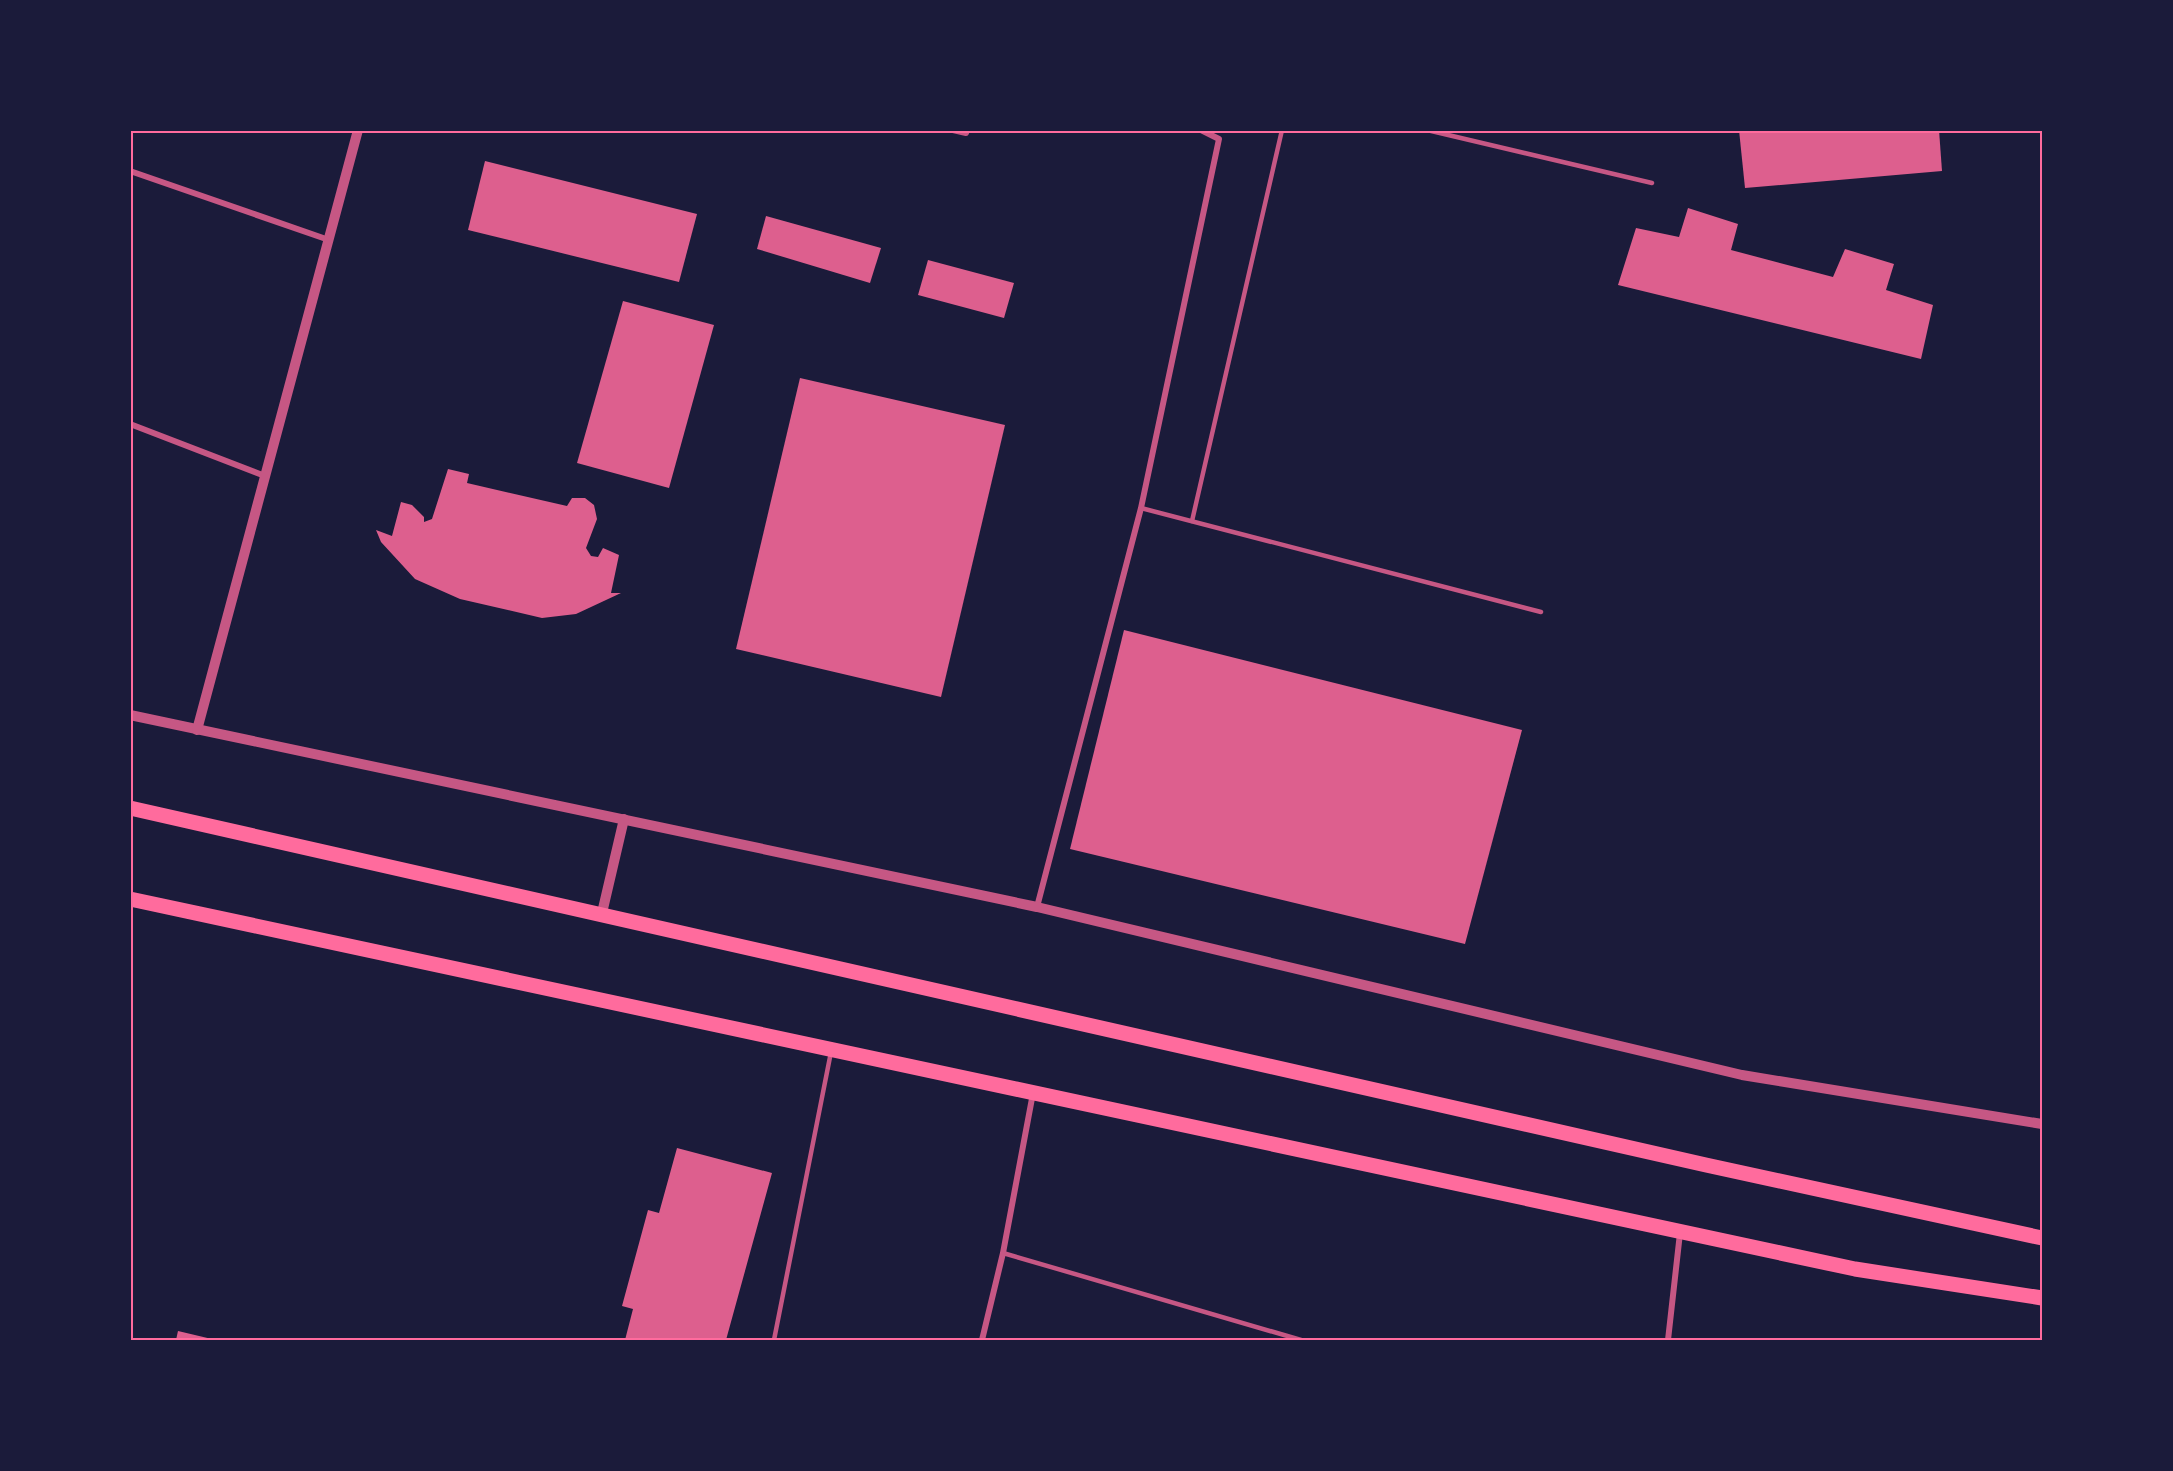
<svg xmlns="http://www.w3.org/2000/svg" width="2173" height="1471" font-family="'Fira Sans',sans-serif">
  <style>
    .building { fill: #dd5f8e }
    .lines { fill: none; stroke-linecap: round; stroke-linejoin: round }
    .service { stroke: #c65784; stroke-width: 4.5 }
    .minor { stroke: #c65784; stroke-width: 6 }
    .tertiary { stroke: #c65784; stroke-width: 10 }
    .primary { stroke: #ff6b9d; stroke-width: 15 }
    .neatline { fill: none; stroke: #ff6b9d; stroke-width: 2 }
  </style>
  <rect width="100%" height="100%" fill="#1b1b3a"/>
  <!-- building -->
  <g class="building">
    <path d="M1739,130H1939L1942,171L1745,188Z"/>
    <path d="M485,161L697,214L679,282L468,230Z"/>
    <path d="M1688,208L1738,224L1731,250L1833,277L1845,249L1894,264L1886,290L1933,305L1921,359L1618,285L1636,228L1679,237Z"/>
    <path d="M766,216L881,248L870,283L757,249Z"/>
    <path d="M928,260L1014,283L1004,318L918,295Z"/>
    <path d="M623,301L714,325L669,488L577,463Z"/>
    <path d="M800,378L1005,425L941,697L736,649Z"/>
    <path d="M448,469L469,474L467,483L567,506L572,498H585L594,505L597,519L586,548L591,556L598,557L603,548L619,555L611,593H621L576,614L542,618L460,599L415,579L381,542L376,530L392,536L401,502L412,505L424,517V522L432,519Z"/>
    <path d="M1124,630L1522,730L1465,944L1070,849Z"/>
    <path d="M677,1148L772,1173L726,1340H625L633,1309L622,1306L648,1210L659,1213Z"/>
    <path d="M178,1331L216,1340H176Z"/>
  </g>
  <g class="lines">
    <!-- service -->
    <g class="service">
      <path d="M1427,130L1652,183"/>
      <path d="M1141,508L1541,612"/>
      <path d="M1192,521L1282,130"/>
      <path d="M1003,1253L1301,1340"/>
      <path d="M774,1340L831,1052"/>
    </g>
    <!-- minor -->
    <g class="minor">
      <path d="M953,130L966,133L967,130"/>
      <path d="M130,171L329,240"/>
      <path d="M130,424L265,476"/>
      <path d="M1037,907L1141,508L1219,139L1201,130"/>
      <path d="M982,1340L1003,1253L1033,1093"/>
      <path d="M1668,1340L1680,1233"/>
    </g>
    <!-- tertiary -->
    <g class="tertiary">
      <path d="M130,715L1037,907L1742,1075L2042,1124"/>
      <path d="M197,730L358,130"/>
      <path d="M602,913L624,819"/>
    </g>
    <!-- primary -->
    <g class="primary">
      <path d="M130,808L1706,1165L2042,1238"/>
      <path d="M130,899L1855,1269L2042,1298"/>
    </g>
  </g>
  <!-- border -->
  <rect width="2173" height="1471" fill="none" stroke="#1b1b3a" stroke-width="264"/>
  <rect x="132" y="132" width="1909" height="1207" class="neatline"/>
</svg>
